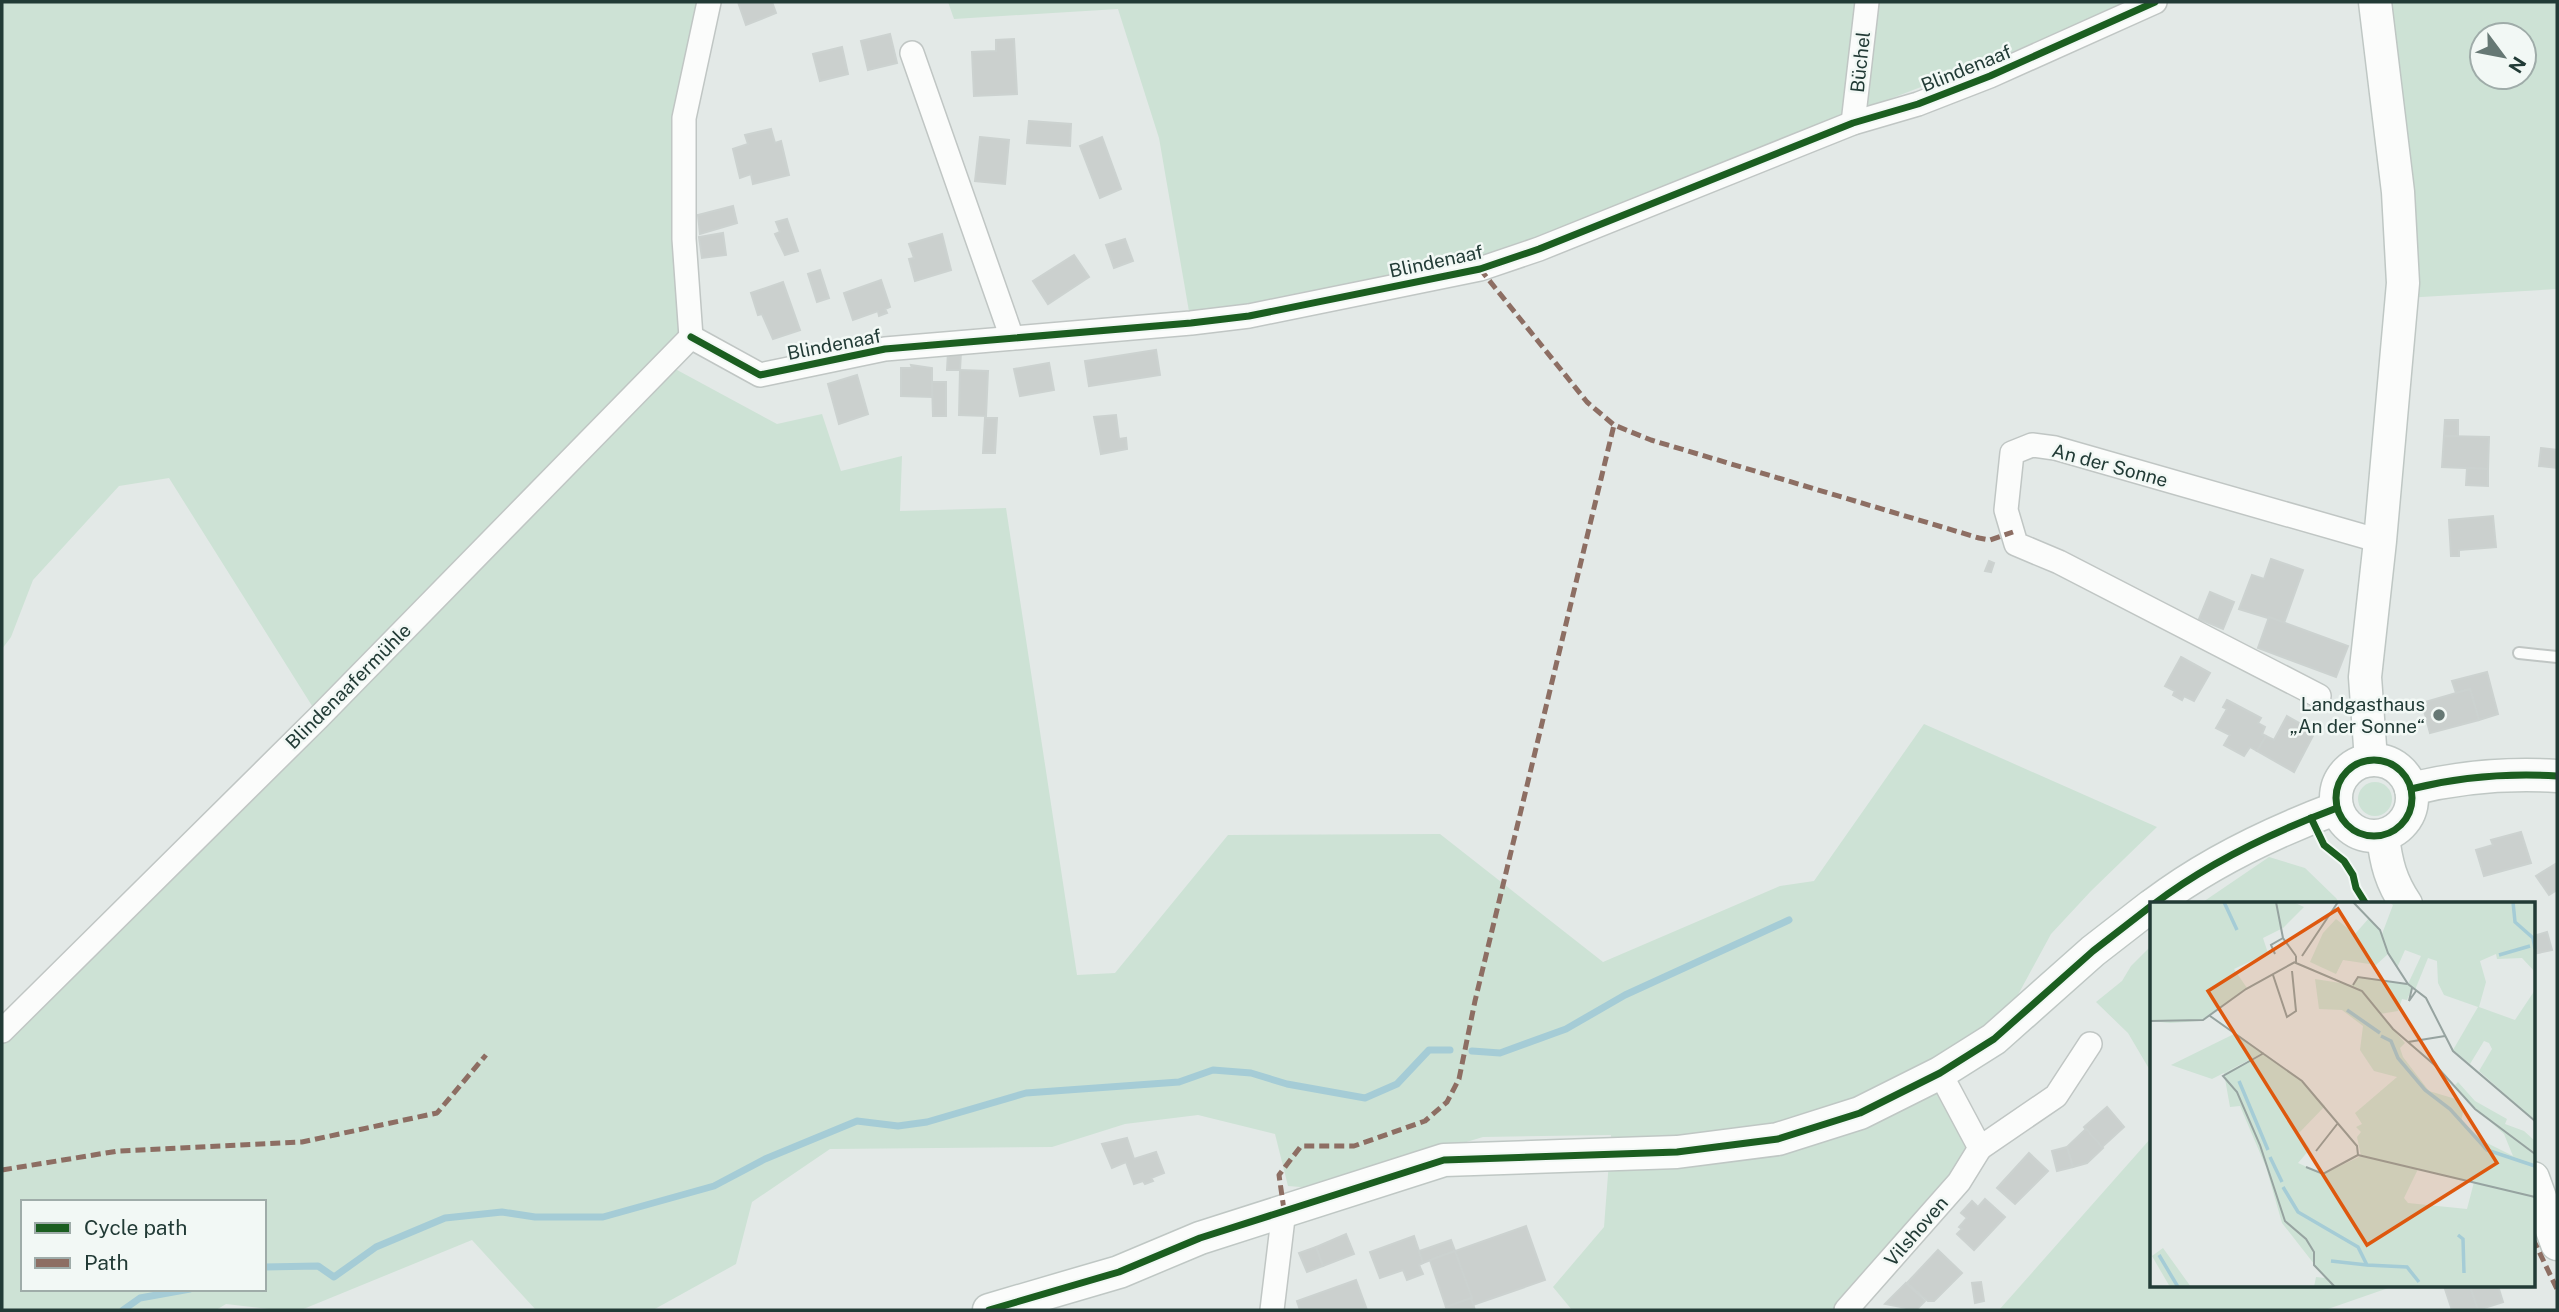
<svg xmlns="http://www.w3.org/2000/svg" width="2559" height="1312" font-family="'Public Sans',sans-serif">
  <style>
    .green { fill: #cde2d5; fill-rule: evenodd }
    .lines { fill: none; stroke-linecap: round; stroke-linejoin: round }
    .stream { stroke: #a5ccd6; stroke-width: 7 }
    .building { fill: #cbd0ce; stroke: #ccd2d0; stroke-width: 2 }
    .lane-casing { stroke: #c0c6c4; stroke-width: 14 }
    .street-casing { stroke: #c0c6c4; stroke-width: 26 }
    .secondary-casing { stroke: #bfc7c4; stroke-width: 35 }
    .lane { stroke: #fbfcfb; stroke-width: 10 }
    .street { stroke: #fbfcfb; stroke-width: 23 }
    .secondary { stroke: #fbfcfb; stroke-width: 32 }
    .quiet { stroke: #8d6e63; stroke-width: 5; stroke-dasharray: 10 5; stroke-linecap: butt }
    .cycleway-casing { stroke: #f2f8f5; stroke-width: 11 }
    .cycleway { stroke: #1b5e20; stroke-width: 7 }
    .poi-dot { fill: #667874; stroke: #f2f8f5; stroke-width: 2.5 }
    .labels { text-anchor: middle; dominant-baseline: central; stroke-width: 5; stroke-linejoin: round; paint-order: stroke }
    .street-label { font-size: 19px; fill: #223b36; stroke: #f2f8f5 }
    .poi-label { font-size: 19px; fill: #223b36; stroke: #f2f8f5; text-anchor: end }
    .inset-river { fill: none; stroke: #a5ccd6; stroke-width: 3.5 }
    .inset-road { fill: none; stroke: #96a3a0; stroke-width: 2 }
    .view { fill: #de580e; fill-opacity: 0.15; stroke: #de580e; stroke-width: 3.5 }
    .inset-edge { fill: none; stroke: #223b36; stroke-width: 3.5 }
  </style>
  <rect width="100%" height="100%" fill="#e3e9e7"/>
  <!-- green -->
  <g class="green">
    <path d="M2,2H709L684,118L691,337L666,364L777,424L822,414L841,471L902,456L900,511L1006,508L1077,975L1115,973L1228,835L1440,834L1603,962L1780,886L1814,881L1924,724L2157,827L2091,891L2051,934L1994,1039L1941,1072L1980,1148L1846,1310H1572L1553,1287L1604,1227L1611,1135L1483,1137L1313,1188L1288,1186L1275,1134L1198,1115L1125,1124L1052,1147L830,1149L752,1202L736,1264L653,1310H536L472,1240L301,1310H278L226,1304L216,1310H2V1031L319,717L169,478L119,486L33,580L11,637L2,649ZM23,1202H264V1289H23Z"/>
    <path d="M948,2H1858L1845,115L1539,249L1191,323L1159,138L1118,9L954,19Z"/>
    <path d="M1874,2H2130L2129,7L1856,112Z"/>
    <path d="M2375,2H2557V289L2404,298ZM2482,35H2524V77H2482Z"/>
    <circle cx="2375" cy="799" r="17"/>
    <path d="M2269,857L2305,868L2336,898L2340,904H2200Z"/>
    <path d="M2151,946V1072L2128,1033L2096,1002L2122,981L2131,966Z"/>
    <path d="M2151,1138V1286H2394L2325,1310H1999Z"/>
  </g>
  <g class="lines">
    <!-- stream -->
    <g class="stream">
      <path d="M1472,1051L1500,1053L1566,1029L1625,995L1789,920"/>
      <path d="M264,1267L318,1266L334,1277L376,1247L445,1218L502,1212L535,1217H603L714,1186L765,1159L857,1121L898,1126L927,1122L1026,1093L1179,1082L1213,1070L1251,1073L1287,1084L1365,1098L1397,1084L1429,1050H1450"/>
      <path d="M123,1310L140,1298L190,1289"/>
    </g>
  </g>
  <!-- building -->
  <g class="building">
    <path d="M738,2H772L776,13L746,25Z"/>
    <path d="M890,34L897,63L868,70L861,41Z"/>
    <path d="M1014,39L1017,94L974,96L972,52L996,51V40Z"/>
    <path d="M842,47L848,74L820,81L813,54Z"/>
    <path d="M1029,121L1071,124L1070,146L1027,143Z"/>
    <path d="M771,129L775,143L781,141L789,175L753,184L751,174L740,178L733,149L748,144L745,135Z"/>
    <path d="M980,137L1009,140L1005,184L975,181Z"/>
    <path d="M1102,137L1121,189L1100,198L1080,146Z"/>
    <path d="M733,206L737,223L700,234L698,215Z"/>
    <path d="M787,219L798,251L785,255L775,234L780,232L776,222Z"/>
    <path d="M723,233L726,255L702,258L699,237Z"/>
    <path d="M942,234L951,270L915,281L909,259L914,258L909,244Z"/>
    <path d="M1125,239L1133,261L1114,268L1106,245Z"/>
    <path d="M1074,255L1089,277L1048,304L1033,281Z"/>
    <path d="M820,270L829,298L817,302L808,274Z"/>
    <path d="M881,280L890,307L885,309L887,313L879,316L878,311L853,320L844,293Z"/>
    <path d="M783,282L800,330L773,339L762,314L758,315L751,293Z"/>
    <path d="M1156,350L1160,375L1089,386L1085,361Z"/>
    <path d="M948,352H961L960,370H947Z"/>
    <path d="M1049,363L1054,390L1020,396L1014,369Z"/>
    <path d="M911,365L932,368V397L901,396V368H912Z"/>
    <path d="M960,370L988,371L986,416L959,415Z"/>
    <path d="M857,375L868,414L839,424L828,384Z"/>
    <path d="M932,382H946V416H933Z"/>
    <path d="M1116,415L1119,439L1126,438L1127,449L1101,454L1094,417Z"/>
    <path d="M985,418H997L995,453H983Z"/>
    <path d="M2445,420H2458V436H2444Z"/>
    <path d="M2444,436L2489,437L2488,469L2442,467Z"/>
    <path d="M2541,448L2557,450V468L2539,466Z"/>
    <path d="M2467,468L2488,469V486L2466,485Z"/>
    <path d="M2493,516L2496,547L2459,550V556H2451L2449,520Z"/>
    <path d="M2271,559L2303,570L2284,623L2239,609L2252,575L2264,579Z"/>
    <path d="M1989,561L1994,563L1991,572L1985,571Z"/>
    <path d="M2210,592L2234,602L2223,629L2199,619Z"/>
    <path d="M2269,617L2348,646L2336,677L2258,648Z"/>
    <path d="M2181,657L2210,673L2194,701L2184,696L2182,700L2173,695L2175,691L2165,686Z"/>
    <path d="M2487,672L2498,714L2479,720L2470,689L2456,693L2452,681Z"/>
    <path d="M2470,689L2479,720L2430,733L2422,703Z"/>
    <path d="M2227,700L2261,718L2258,723L2265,727L2262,734L2266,736L2257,751L2250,747L2244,756L2224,745L2230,735L2216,728L2227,709L2223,707Z"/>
    <path d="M2287,716L2315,732L2294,772L2257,751L2266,736L2274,740Z"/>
    <path d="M2521,832L2531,863L2484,876L2476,850L2493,845L2491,840Z"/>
    <path d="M2557,863V890L2549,895L2536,876Z"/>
    <path d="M2547,932L2552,950L2533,954V936Z"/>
    <path d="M2107,1107L2124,1127L2102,1147L2084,1127Z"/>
    <path d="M2086,1129L2103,1148L2087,1163L2073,1167L2067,1147Z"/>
    <path d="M1127,1138L1134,1159L1156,1152L1164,1173L1151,1178L1153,1181L1145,1184L1143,1181L1134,1184L1126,1162L1112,1168L1102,1144Z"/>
    <path d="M2067,1147L2073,1167L2057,1171L2052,1151Z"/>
    <path d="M2029,1153L2048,1171L2015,1204L1997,1188Z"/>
    <path d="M1985,1199L2005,1217L1974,1250L1957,1234L1962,1229L1959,1227L1967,1218L1961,1213L1972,1201L1978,1207Z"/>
    <path d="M1526,1226L1545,1280L1473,1305L1455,1251Z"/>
    <path d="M1346,1234L1354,1254L1323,1266L1316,1247Z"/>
    <path d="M1414,1236L1423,1263L1419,1265L1423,1274L1407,1280L1403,1270L1380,1278L1370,1252Z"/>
    <path d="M1451,1240L1455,1251L1423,1263L1419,1251Z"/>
    <path d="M1316,1247L1323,1266L1307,1272L1299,1253Z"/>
    <path d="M1938,1250L1962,1273L1934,1301H1928L1907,1283Z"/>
    <path d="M1455,1251L1472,1298L1446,1307L1430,1260Z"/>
    <path d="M1356,1280L1367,1310H1300L1297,1301Z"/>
    <path d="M1981,1282L1984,1301L1975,1303L1972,1283Z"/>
    <path d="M1906,1283L1925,1301L1916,1310L1885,1304Z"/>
    <path d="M2444,1286H2470L2478,1310H2452Z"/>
    <path d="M2470,1286H2498L2503,1302L2478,1310Z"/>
    <path d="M1471,1298L1475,1310H1442L1447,1309L1446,1307Z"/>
  </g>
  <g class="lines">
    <defs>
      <path id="lane" d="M2519,653L2557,657"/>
      <g id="street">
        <path d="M912,53L1012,338"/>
        <path d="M1853,123L1867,2"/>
        <path d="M691,337L760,375L885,349L1191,323L1249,316L1480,269L1539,249L1853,123L1918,104L1990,76L2155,2"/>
        <path d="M691,337L684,239V118L709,2"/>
        <path d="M2319,696L2059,562L2016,544L2006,510L2012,453L2032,445L2055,448L2380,541"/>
        <path d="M2,1031L319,717L691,337"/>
        <path d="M1980,1148L2056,1096L2090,1044"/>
        <path d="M1272,1310L1284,1210"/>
        <path d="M1846,1310L1959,1182L1980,1148L1940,1073"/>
      </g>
      <g id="secondary">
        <path d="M2371,760L2365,677L2380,541L2403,283L2398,192L2375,2"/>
        <circle cx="2374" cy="798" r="38"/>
        <path d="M2411,789C2459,777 2507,773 2557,776"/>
        <path d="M2383,836C2386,863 2391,882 2406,904"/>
        <path d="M2154,904C2208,863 2273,832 2337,808"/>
        <path d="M2533,1178L2557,1244"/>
        <path d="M989,1310L1119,1272L1200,1238L1444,1160L1677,1152L1778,1139L1860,1113L1940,1073L1994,1039L2093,951L2151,906"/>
      </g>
    </defs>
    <!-- lane casing -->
    <use href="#lane" class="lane-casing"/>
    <!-- street casing -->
    <use href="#street" class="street-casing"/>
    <!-- secondary casing -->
    <use href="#secondary" class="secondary-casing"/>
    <!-- lane -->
    <use href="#lane" class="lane"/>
    <!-- street -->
    <use href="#street" class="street"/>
    <!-- secondary -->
    <use href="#secondary" class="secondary"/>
    <!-- quiet -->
    <g class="quiet">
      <path d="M1480,269L1587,402L1614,425L1651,440L1979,538L1990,540L2013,532"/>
      <path d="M2,1170L118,1151L302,1142L437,1113L486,1055"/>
      <path d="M1284,1210L1279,1175L1301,1146H1354L1425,1121L1447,1102L1459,1079L1475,1001L1614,425"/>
      <path d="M2533,1239L2557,1289"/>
    </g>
    <defs>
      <g id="cycleway">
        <path d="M691,337L760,375L885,349L1191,323L1249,316L1480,269L1539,249L1853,123L1918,104L1990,76L2155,2"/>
        <circle cx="2374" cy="798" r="38"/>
        <path d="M2411,789C2459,777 2507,773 2557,776"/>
        <path d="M2311,818L2324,845L2344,861L2353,875L2356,888L2366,904"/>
        <path d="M2154,904C2208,863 2273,832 2337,808"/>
        <path d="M989,1310L1119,1272L1200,1238L1444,1160L1677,1152L1778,1139L1860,1113L1940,1073L1994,1039L2093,951L2151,906"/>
      </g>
    </defs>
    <!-- cycleway casing -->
    <use href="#cycleway" class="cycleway-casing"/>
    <!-- cycleway -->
    <use href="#cycleway" class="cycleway"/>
  </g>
  <!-- markers -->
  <circle class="poi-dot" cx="2439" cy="715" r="7"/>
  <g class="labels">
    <!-- street labels -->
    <g class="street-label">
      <text transform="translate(1860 62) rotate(-84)">Büchel</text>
      <text transform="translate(1966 68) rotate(-22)">Blindenaaf</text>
      <text transform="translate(1436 261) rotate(-12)">Blindenaaf</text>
      <text transform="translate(834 344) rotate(-11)">Blindenaaf</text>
      <text transform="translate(2110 465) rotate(15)">An der Sonne</text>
      <text transform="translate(348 686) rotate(-45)">Blindenaafermühle</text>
      <text transform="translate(1916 1231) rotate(-49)">Vilshoven</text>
    </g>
    <!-- poi labels -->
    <g class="poi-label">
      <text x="2425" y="704">Landgasthaus<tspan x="2425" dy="22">„An der Sonne“</tspan></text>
    </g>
  </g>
  <!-- overview -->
  <g transform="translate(2150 902)">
    <rect width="385" height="385" fill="#e3e9e7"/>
    <path d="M0,0H143L154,5L133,26L113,36L118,51L84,67L97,86L50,119L20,121L0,119ZM239,0H385V70L372,56L347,57L346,52L330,59L336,80L329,105L365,118L385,88V219L329,169L342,147L339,141L334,139L320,162L303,148L328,105L294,93L288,81L287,59L278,56L265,88L262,86L257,98L252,97L248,109L230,112L255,141L250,146L253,155L279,189L309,198L314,206L311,219L333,239L363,254L354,232L322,203L305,183L308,180L325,199L357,217L355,222L374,229L385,239V385H164L166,375L175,376L132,321L116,265L90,204L80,205L74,171L114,152L149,177L175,204L149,231L160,247L148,261L173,272L211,254L207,235L211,230L206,225L212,222L205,211L247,175L224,169L210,148L213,124L192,108L169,107L165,77L203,83L208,75L258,82L271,54L255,48L247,66L238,52L226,63L193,58L186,72L160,60L173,31L186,17L205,32L219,16L232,32L243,3ZM268,267L324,280L317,307L258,301L254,296ZM86,131L113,151L62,177L21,163ZM13,346L41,385H20L2,354Z" fill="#cde2d5" fill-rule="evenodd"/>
    <path class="inset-river" d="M74,0L87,28M363,0L365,20L383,36L385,47M349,53L380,44M197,108L230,131M231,134L241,139L248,156L275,188L300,207L337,248L385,264M89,179L118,248M120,255L132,280M133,285L148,310L208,345L217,363L257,365L269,380M308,333L313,337L314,371M9,353L28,385M181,359L217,363"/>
    <path class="inset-road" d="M126,0L133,36L146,54M203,0L230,28L238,51L258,82L276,96L303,149L385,219M125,52L121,43L133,36M146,54V61L212,89L243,127L288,166L325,207L385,252M152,54L188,0M123,73L137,115L146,109L142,69M203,83L208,75L257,82M262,86L259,99L266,89M60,114L152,179L207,244L208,253M0,119L53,118L96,87L145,60M258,140L295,134M114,151L73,174L87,190L110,243L135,319L156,337L164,350V363L185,385M166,249L188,221M208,253L385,295M156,265L173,272L208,253"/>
    <path class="view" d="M188,7L347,261L217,343L58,89Z"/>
    <rect width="385" height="385" class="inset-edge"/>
  </g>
  <!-- border -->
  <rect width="2559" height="1312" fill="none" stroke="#223b36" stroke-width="7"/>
  <!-- legend -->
  <rect x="21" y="1200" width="245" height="91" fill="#f2f8f5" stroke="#9faca9" stroke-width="2"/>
  <rect x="35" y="1223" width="35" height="10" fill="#1b5e20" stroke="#9faca9" stroke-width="2"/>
  <text x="84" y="1235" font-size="21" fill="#223b36">Cycle path</text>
  <rect x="35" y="1258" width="35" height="10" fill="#8d6e63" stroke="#9faca9" stroke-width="2"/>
  <text x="84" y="1270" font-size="21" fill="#223b36">Path</text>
  <!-- north arrow -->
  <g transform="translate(2503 56) rotate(122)"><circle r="33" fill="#f2f8f5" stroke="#9faca9" stroke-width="2"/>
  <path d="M0-5L12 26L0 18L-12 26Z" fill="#667874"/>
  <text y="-10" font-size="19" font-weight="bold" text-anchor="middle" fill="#223b36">N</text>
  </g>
</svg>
